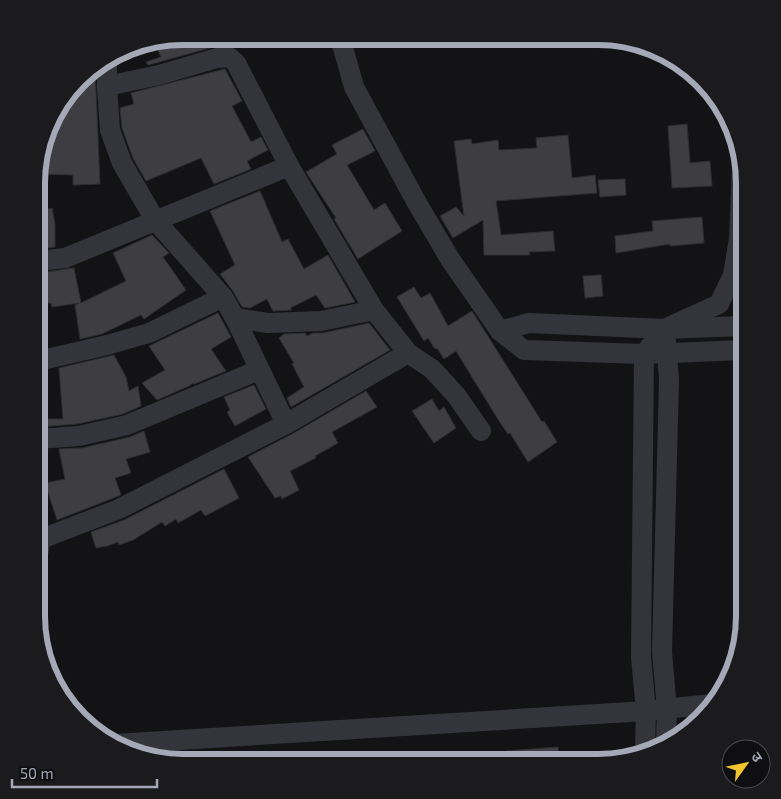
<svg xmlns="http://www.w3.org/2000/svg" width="781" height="799" font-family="'Exo 2','Noto Sans Devanagari',sans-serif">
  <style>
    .building { fill: #3e3d42; stroke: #2e2d31 }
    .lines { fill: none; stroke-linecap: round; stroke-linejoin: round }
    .minor { stroke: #34353a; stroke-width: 20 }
    .rim { fill: none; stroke: #a5a8b6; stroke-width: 6 }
  </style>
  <rect width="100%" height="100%" fill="#131315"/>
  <!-- building -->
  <g class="building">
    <path d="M188,36H214L217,46L148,65L146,62L161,57L157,48Z"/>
    <path d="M95,68L100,184L73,185V175L43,174L41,149L56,109L87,73Z"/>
    <path d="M225,69L242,101L232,106L251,142L261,137L268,150L247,161L251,169L214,184L201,158L146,181L133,158L122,128L120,108L134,104L131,93Z"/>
    <path d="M687,124L690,163L710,161L712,186L672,188L668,126Z"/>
    <path d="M363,129L375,151L347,165L374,210L385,203L402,231L358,259L334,219L336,218L306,172L337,154L332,145Z"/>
    <path d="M568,135L572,178L595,175L597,193L496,201L501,235L553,231L555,251L529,252L530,255H484L483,220L453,238L440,216L456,207L464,216L454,141L471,139L472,144L498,140L499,150L537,148L536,138Z"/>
    <path d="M625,179L626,195L600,197L598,180Z"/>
    <path d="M260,191L282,242L288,239L304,269L328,255L355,302L325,308L316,295L290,308L292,310L273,311L267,299L250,308L242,307L233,291L220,274L235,265L210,211Z"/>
    <path d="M52,208L55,224V247L39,249V211Z"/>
    <path d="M702,217L704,243L670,246V244L616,253L615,236L653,231L652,221Z"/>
    <path d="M152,235L169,253L163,257L186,290L144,319L141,315L102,334L80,339L75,305L79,303L52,307L51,303H38V273L74,268L81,303L126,281L113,253Z"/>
    <path d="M601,275L603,296L585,298L583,276Z"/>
    <path d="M414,287L421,298L430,293L448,326L472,311L542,422L544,421L557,442L528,462L510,433L508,434L499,421L456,351L444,359L437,348L435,349L428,338L424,341L397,297Z"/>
    <path d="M218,313L231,337L211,349L226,371L194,384L193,383L189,386L157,400L142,383L165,370L149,346Z"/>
    <path d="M369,323L390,350L291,407L287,398L304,387L292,364L294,363L279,338L284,334L305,333L307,336L313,333H323Z"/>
    <path d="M114,355L126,377L129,391L138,386L141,406L123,414L77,424L38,427V419H63L59,368Z"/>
    <path d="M254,385L266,409L235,426L227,412L230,410L224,397Z"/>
    <path d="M366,391L377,407L332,432L338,443L315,456L316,458L290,471L299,490L282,499L281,496L275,498L248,457L292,434Z"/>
    <path d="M432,399L439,411L444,407L456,428L434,443L412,411Z"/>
    <path d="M144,431L150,452L126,459L131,473L115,478L121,495L57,520L45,483L65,479L59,449L82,448L130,437Z"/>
    <path d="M224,469L239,498L205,516L201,510L178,523L176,519L165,526L162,522L133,540L119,545L118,542L107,546L96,548L91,532L124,520Z"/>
    <path d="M558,747L559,762H506V751Z"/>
  </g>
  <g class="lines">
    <!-- minor -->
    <g class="minor">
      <path d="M340,37L354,87L417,203L450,259L500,331L524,350L644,354L744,350"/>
      <path d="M107,60V86L110,130L122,163L155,220L223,297L235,318L286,424"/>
      <path d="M107,86L159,75L217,58L229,57L236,63L289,166L374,310L408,353L432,369L456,395L481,431"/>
      <path d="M38,261L65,258L289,166"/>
      <path d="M235,318L268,323L321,321L374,310"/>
      <path d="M500,331L529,323L664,329L744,326"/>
      <path d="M666,341L669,380L662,652L667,710L666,743"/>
      <path d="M38,361L107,345L149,333L223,297"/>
      <path d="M38,439L79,436L127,425L259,370"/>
      <path d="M37,559L41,539L119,509L286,424L408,353"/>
      <path d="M114,744L646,711L711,704"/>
      <path d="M645,749L646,711L641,657L644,354L664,329L719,304L733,275L739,239L742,166"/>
    </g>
  </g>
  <!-- crop -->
  <path d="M0 0H781V799H0ZM183 45H598A138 138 0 0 1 736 183V616A138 138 0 0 1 598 754H183A138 138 0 0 1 45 616V183A138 138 0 0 1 183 45Z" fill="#1b1a1d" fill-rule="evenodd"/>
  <path class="rim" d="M183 45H598A138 138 0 0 1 736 183V616A138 138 0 0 1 598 754H183A138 138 0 0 1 45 616V183A138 138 0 0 1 183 45Z"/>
  <!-- north arrow -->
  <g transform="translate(746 764) rotate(57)"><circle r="24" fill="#0f0e10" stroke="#4b4c52"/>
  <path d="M0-4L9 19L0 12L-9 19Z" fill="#f2c52e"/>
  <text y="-8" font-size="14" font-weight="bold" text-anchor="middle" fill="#a5a8b6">उ</text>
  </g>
  <!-- scale -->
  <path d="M12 779v8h145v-8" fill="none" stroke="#a5a8b6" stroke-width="2.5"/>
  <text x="20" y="779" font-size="15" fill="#a5a8b6" stroke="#0f0e10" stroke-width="4" paint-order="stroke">50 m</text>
</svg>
